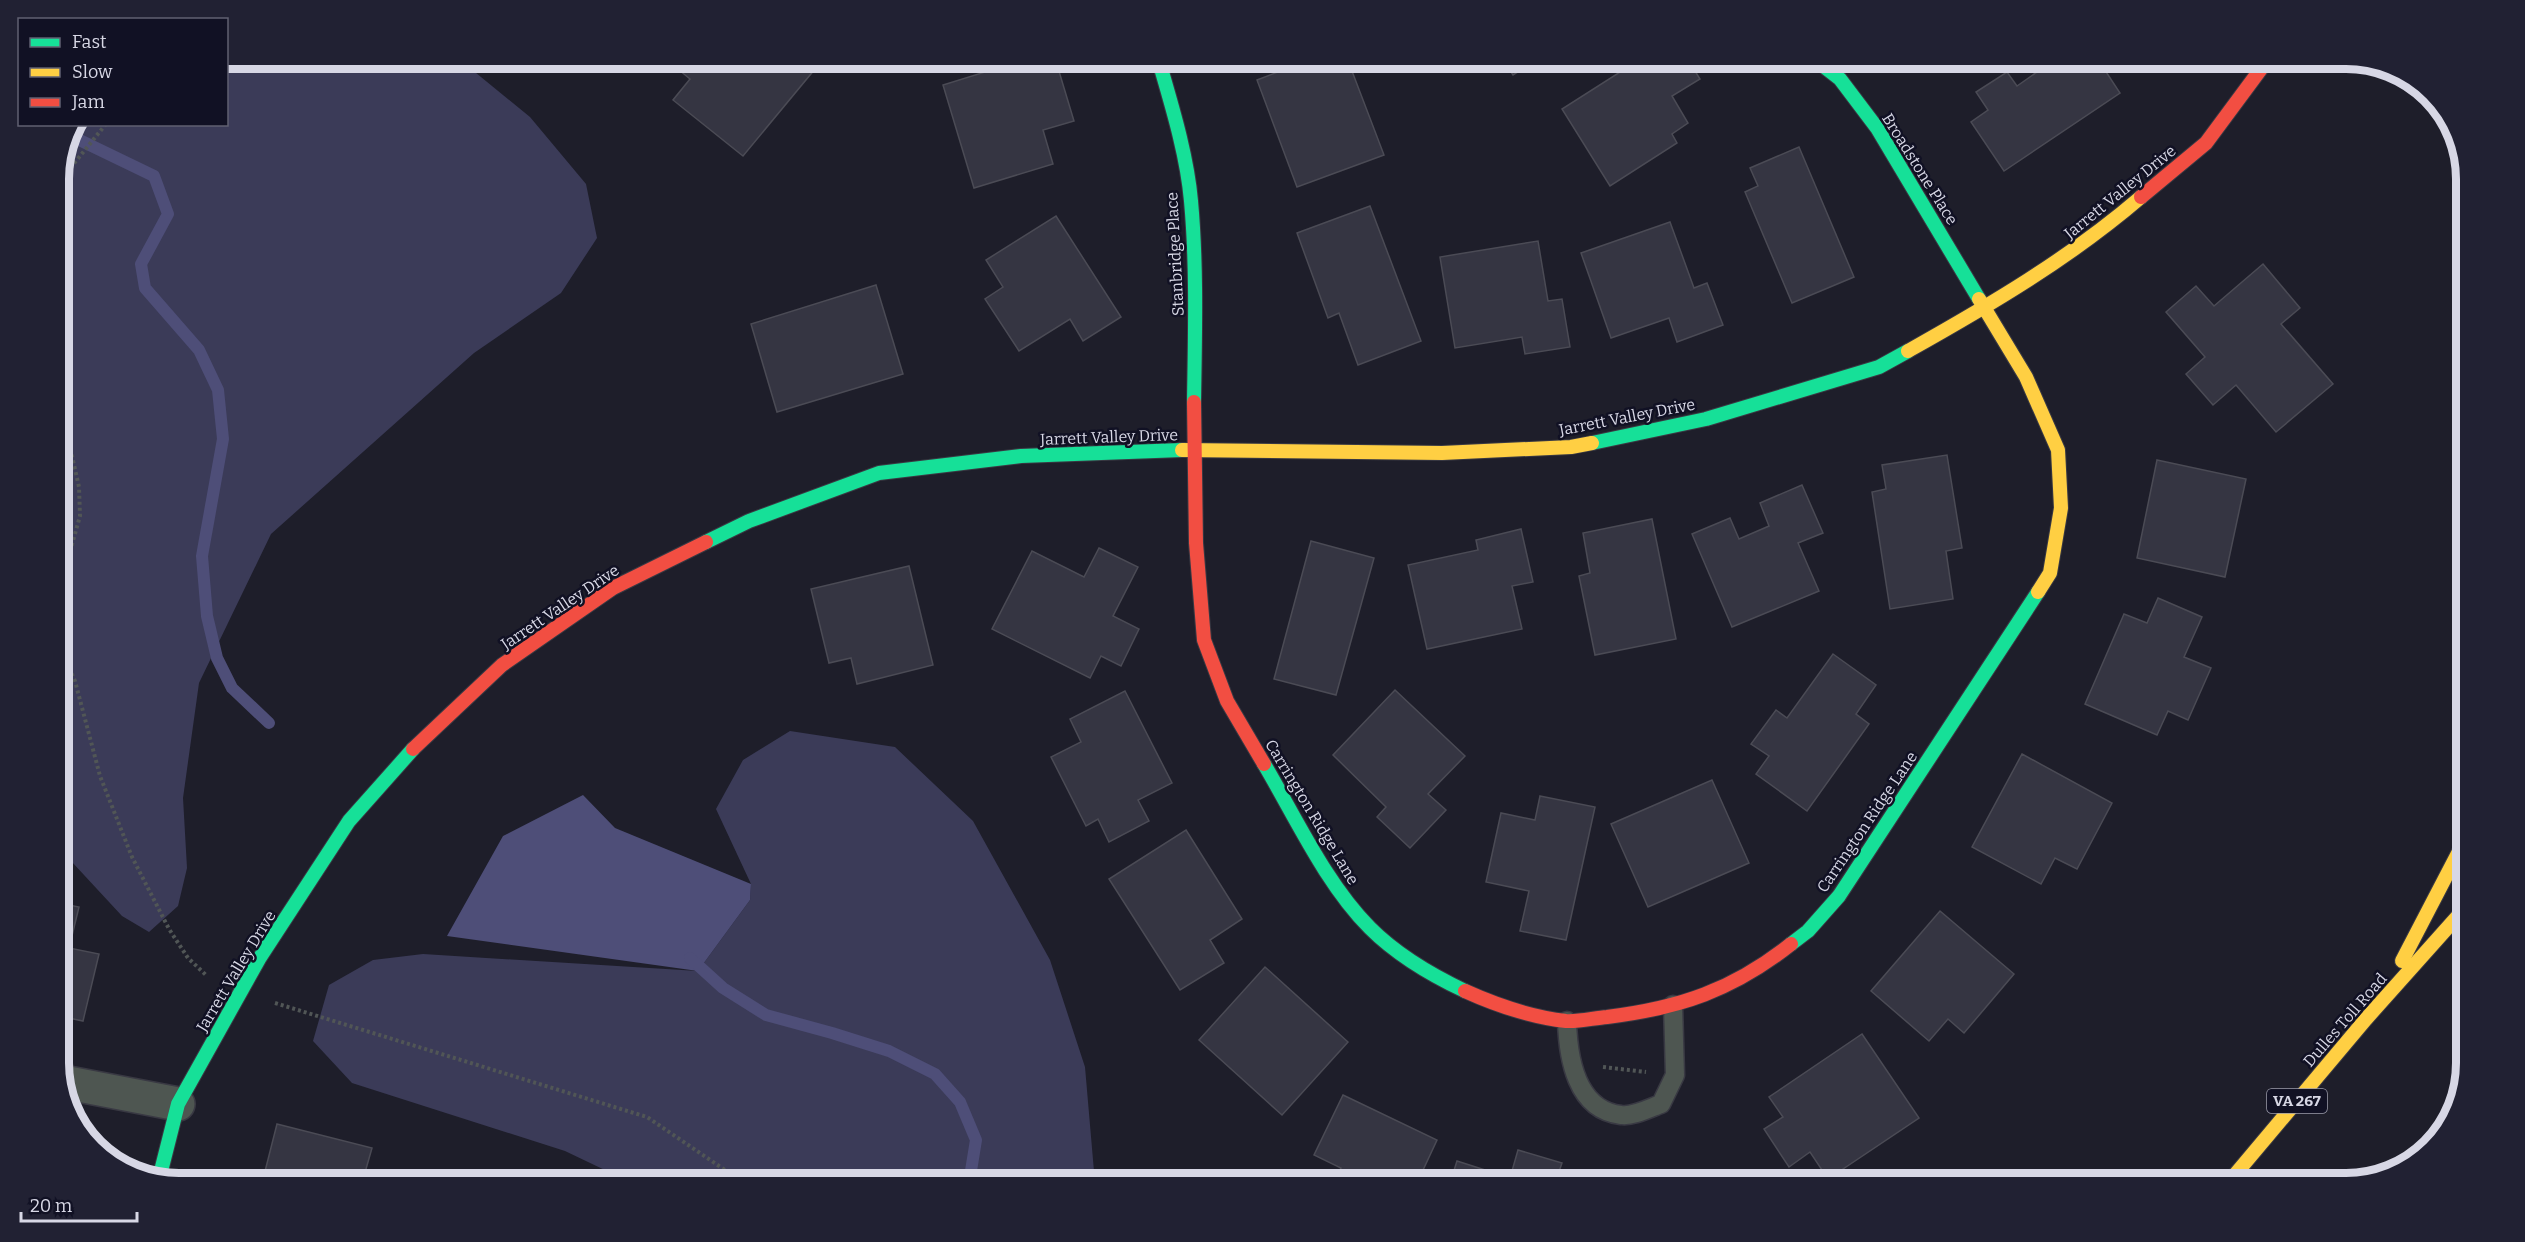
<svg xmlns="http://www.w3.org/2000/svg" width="2525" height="1242" font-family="Bitter,serif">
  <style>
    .green { fill: #3b3b58 }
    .water { fill: #4e4e78 }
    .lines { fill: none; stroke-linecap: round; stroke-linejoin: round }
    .stream { stroke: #4e4e78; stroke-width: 12 }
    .building { fill: #353542; stroke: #4b4b55; stroke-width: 1.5 }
    .lane-casing { stroke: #393943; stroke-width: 21 }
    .street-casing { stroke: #393943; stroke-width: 36 }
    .fast-casing { stroke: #393943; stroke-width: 16 }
    .slow-casing { stroke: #393943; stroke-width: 16 }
    .jam-casing { stroke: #393943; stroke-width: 16 }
    .path { stroke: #515656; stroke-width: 4; stroke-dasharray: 3 3; stroke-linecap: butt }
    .lane { stroke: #4e5651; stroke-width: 18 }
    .street { stroke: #4e5651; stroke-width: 33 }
    .fast { stroke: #16e098; stroke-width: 14 }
    .slow { stroke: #ffcf43; stroke-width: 14 }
    .jam { stroke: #f24e42; stroke-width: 14 }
    .labels { text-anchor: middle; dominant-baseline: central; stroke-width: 5; stroke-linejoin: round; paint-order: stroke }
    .shield { fill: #111124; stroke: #9c9cab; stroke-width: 1.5 }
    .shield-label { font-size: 15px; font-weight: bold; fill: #d7d7e5 }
    .street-label { font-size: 16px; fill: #d7d7e5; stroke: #111124 }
    .rim { fill: none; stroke: #d7d7e5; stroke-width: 8 }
  </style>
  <rect width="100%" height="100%" fill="#1e1e2a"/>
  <!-- green -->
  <g class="green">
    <path d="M227,58L459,59L530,117L586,184L597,238L561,293L474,353L271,534L199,683L183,798L187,868L178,906L149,932L122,916L59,848V172L68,133L73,125L226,124Z"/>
    <path d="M790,731L895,747L973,821L1050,960L1085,1067L1095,1183H632L565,1151L352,1083L313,1041L329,985L373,960L423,954L698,971L750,900L751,884L716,809L743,760Z"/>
  </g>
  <!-- water -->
  <path class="water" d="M583,795L615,828L751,884L750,900L698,971L447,936L503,836Z"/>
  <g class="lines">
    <!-- stream -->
    <g class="stream">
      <path d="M67,134L154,176L168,214L141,264L145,288L199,350L218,390L223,439L202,556L207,616L217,658L232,688L269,723"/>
      <path d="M690,958L723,988L766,1015L832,1033L889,1051L935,1074L960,1102L976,1140L969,1183"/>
    </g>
  </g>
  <!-- building -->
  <g class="building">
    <path d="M669,58H802L815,69L743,156L673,100L690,79L667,60Z"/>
    <path d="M1030,58H1055L1074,121L1043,130L1053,164L974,188L943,85Z"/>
    <path d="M1314,58H1347L1384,155L1297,187L1257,80Z"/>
    <path d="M1502,58H1540L1513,75Z"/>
    <path d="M1642,58H1687L1700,79L1672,96L1688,123L1672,134L1677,143L1610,186L1562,109Z"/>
    <path d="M2057,58H2097L2120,93L2004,171L1971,122L1988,110L1976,92L2007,72L2017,86Z"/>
    <path d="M1799,147L1854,277L1792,303L1745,192L1758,186L1750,168Z"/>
    <path d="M1370,206L1421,341L1358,365L1339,313L1328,318L1297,233Z"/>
    <path d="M1056,216L1121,317L1083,341L1070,319L1019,351L985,299L1003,287L986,260Z"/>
    <path d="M1670,222L1694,288L1707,283L1723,325L1677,342L1669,318L1611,338L1581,253Z"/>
    <path d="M1538,241L1548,301L1562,299L1570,347L1525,354L1522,337L1455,348L1440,257Z"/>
    <path d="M2263,264L2300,308L2281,324L2333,384L2276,432L2236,385L2213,405L2186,374L2205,357L2166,312L2196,286L2214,306Z"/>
    <path d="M876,285L903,374L777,412L751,324Z"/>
    <path d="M1947,455L1962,548L1946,551L1953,599L1890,609L1872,492L1886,489L1882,465Z"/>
    <path d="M2157,460L2246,479L2225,577L2137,558Z"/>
    <path d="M1802,485L1823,533L1798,543L1819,591L1732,627L1692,534L1730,518L1739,539L1769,526L1760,503Z"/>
    <path d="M1652,519L1676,639L1595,655L1579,576L1590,573L1583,533Z"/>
    <path d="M1521,529L1533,582L1512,586L1522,629L1427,649L1408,565L1478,550L1476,540Z"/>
    <path d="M1311,541L1374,558L1336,695L1274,679Z"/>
    <path d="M1099,548L1138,567L1113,616L1139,629L1121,666L1101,656L1090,678L992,629L1032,551L1084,577Z"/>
    <path d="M909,566L933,665L857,684L851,658L829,663L811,589Z"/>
    <path d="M2158,598L2202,617L2184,657L2211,668L2188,720L2168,711L2157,735L2085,704L2124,614L2147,623Z"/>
    <path d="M1833,654L1876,685L1856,714L1869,724L1807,811L1756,774L1769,756L1751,744L1776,710L1787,718Z"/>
    <path d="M1395,690L1465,756L1428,794L1446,810L1410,848L1377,817L1386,807L1333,755Z"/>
    <path d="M1125,691L1172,783L1138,800L1149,821L1109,842L1098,819L1086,826L1051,757L1081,742L1070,719Z"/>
    <path d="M2022,754L2112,803L2077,869L2055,858L2041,884L1972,847Z"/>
    <path d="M1712,780L1749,863L1648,907L1611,824Z"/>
    <path d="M1540,796L1595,807L1566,940L1520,931L1529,891L1486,882L1501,813L1535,820Z"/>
    <path d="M1186,830L1242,919L1210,940L1224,963L1180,990L1109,879Z"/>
    <path d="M59,903L79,907L69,948L99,954L83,1021L59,1016Z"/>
    <path d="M1940,911L2014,974L1964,1033L1948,1019L1929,1041L1871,991Z"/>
    <path d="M1265,967L1348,1042L1282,1115L1199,1040Z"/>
    <path d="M1862,1034L1919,1118L1828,1179L1810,1152L1789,1167L1764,1129L1783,1117L1769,1097Z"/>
    <path d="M1343,1095L1437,1140L1417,1183H1333L1341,1168L1314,1155Z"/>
    <path d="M277,1124L372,1148L362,1183H262Z"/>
    <path d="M1518,1150L1562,1163L1555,1183H1450L1457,1161L1510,1178Z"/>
    <path d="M1701,1172L1703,1183H1654Z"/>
  </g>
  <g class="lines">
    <defs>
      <path id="lane" d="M1567,1021C1568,1057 1576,1110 1621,1115C1632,1117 1650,1108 1661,1104L1675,1075L1673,1005"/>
      <path id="street" d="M63,1082L178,1104"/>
      <g id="fast">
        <path d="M1158,58C1171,103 1187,154 1191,201C1197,267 1195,335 1194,402"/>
        <path d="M1813,58L1840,79L1877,128L1979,299"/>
        <path d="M1592,443L1706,419L1879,367L1908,351"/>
        <path d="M706,542L749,521L879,473L1021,456L1182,450"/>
        <path d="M1264,764C1296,818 1326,884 1370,928C1397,955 1431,975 1465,991"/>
        <path d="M1791,944L1808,931L1839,896L2038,592"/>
        <path d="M159,1179L178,1104L259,959L349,821L413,749"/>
      </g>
      <g id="slow">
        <path d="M1979,299L2026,377L2058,450L2061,508L2050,573L2038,592"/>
        <path d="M1908,351C1990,305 2070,258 2141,197"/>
        <path d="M1182,450L1442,453L1571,447L1592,443"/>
        <path d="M2402,961L2466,838"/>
        <path d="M2228,1183L2366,1019L2466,907"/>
      </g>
      <g id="jam">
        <path d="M2141,197L2206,143L2269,58"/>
        <path d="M1194,402L1196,543L1204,640L1227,701L1264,764"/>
        <path d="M413,749L502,665L613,588L706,542"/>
        <path d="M1465,991C1496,1005 1531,1017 1566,1021C1578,1022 1594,1018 1607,1017C1680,1008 1733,990 1791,944"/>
      </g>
    </defs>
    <!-- lane casing -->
    <use href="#lane" class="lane-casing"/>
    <!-- street casing -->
    <use href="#street" class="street-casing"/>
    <!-- fast casing -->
    <use href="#fast" class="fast-casing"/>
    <!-- slow casing -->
    <use href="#slow" class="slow-casing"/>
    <!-- jam casing -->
    <use href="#jam" class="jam-casing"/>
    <!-- path -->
    <g class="path">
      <path d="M59,182L106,124"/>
      <path d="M59,421L70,447L79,487L80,516L59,591"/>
      <path d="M59,640L61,650L75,681L100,776L132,857L169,929L188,958L207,976"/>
      <path d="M275,1003L647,1117L744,1183"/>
      <path d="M1603,1067L1646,1072"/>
    </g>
    <!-- lane -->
    <use href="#lane" class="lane"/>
    <!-- street -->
    <use href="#street" class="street"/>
    <!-- fast -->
    <use href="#fast" class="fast"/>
    <!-- slow -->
    <use href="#slow" class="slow"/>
    <!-- jam -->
    <use href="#jam" class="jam"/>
  </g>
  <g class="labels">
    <!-- shield labels -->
    <rect class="shield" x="2267" y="1089" width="60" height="24" rx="4.5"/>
    <g class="shield-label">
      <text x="2297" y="1101">VA 267</text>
    </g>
    <!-- street labels -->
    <g class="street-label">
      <text transform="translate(1920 169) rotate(58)">Broadstone Place</text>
      <text transform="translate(2120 192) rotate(-39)">Jarrett Valley Drive</text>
      <text transform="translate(1175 254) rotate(-93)">Stanbridge Place</text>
      <text transform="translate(1627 417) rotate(-11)">Jarrett Valley Drive</text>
      <text transform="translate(1109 437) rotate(-2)">Jarrett Valley Drive</text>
      <text transform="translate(560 607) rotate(-34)">Jarrett Valley Drive</text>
      <text transform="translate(1312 812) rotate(59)">Carrington Ridge Lane</text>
      <text transform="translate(1867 822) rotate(-56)">Carrington Ridge Lane</text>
      <text transform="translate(236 971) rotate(-59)">Jarrett Valley Drive</text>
      <text transform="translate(2345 1020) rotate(-49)">Dulles Toll Road</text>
    </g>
  </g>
  <!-- crop -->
  <path d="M0 0H2525V1242H0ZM179 69H2346A110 110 0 0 1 2456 179V1063A110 110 0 0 1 2346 1173H179A110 110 0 0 1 69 1063V179A110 110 0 0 1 179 69Z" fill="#212133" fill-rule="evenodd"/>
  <path class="rim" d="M179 69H2346A110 110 0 0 1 2456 179V1063A110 110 0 0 1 2346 1173H179A110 110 0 0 1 69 1063V179A110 110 0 0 1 179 69Z"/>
  <!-- legend -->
  <rect x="18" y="18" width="210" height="108" fill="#111124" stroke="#606071" stroke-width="1.5"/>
  <rect x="30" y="38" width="30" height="9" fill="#16e098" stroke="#606071" stroke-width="1.5"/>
  <text x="72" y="48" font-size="18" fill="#d7d7e5">Fast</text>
  <rect x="30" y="68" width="30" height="9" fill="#ffcf43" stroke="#606071" stroke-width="1.5"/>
  <text x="72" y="78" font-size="18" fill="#d7d7e5">Slow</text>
  <rect x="30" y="98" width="30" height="9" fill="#f24e42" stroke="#606071" stroke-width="1.5"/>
  <text x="72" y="108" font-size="18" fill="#d7d7e5">Jam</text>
  <!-- scale -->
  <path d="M21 1212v9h116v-9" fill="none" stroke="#d7d7e5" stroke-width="3"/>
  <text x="30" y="1212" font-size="18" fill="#d7d7e5" stroke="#111124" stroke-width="4.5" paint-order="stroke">20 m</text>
</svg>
